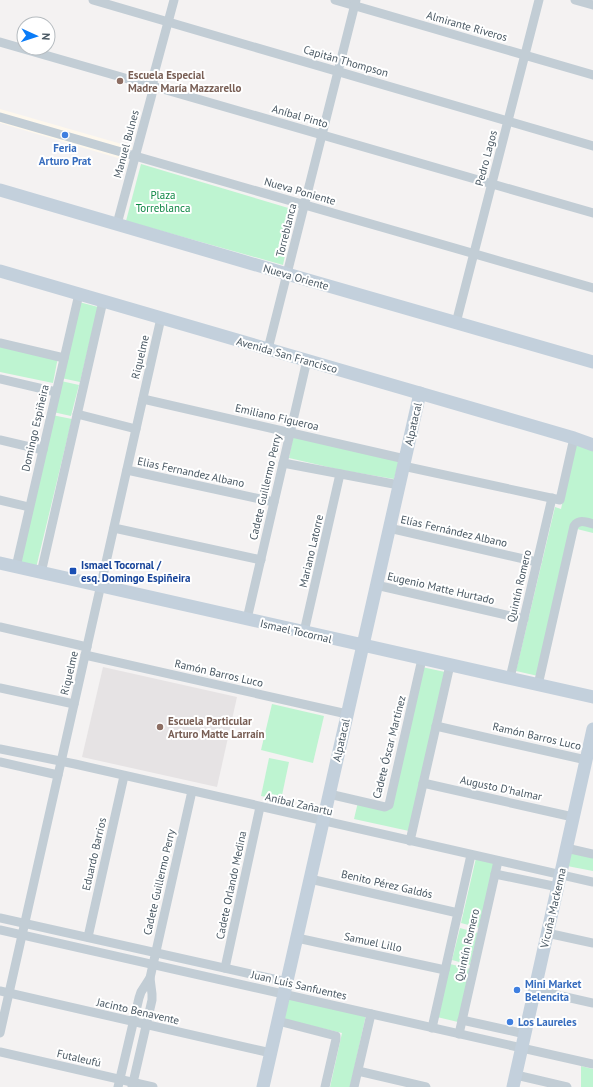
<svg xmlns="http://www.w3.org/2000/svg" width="593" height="1087" font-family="'PT Sans',sans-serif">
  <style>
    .commercial { fill: #fef8ed }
    .education { fill: #e6e3e4 }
    .green { fill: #bef4d1 }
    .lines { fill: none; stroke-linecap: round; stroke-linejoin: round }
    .street { stroke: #c2cdd5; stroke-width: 9 }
    .secondary { stroke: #c3d0dc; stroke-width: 13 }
    .education-dot { fill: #8d6e63; stroke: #fff; stroke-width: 1.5 }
    .shop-dot { fill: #3f7fe0; stroke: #fff; stroke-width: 1.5 }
    .transit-dot { fill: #1a4fb4; stroke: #fff; stroke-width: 1.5 }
    .labels { text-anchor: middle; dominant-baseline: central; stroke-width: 4; stroke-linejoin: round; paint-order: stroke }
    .street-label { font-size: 11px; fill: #485762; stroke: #fff }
    .education-label { font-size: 11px; font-weight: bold; fill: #785e54; stroke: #fff; text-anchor: start }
    .shop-label { font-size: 11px; font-weight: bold; fill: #366cbe; stroke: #fff; text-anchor: start }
    .park-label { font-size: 11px; fill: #0f8745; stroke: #fff }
    .transit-label { font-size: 11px; font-weight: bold; fill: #164399; stroke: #fff; text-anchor: start }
  </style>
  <rect width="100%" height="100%" fill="#f4f2f2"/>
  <!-- commercial -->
  <path class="commercial" d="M0,109L132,147L128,161L0,123Z"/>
  <!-- education -->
  <path class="education" d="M103,667L237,697L217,787L82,757Z"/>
  <!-- green -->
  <g class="green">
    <path d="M141,164L295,210L283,265L126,221Z"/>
    <path d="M79,302L98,307L80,382L61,378Z"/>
    <path d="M0,345L58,357L53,383L0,372Z"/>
    <path d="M61,381L79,385L71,416L53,412Z"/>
    <path d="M52,415L72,419L36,568L19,563Z"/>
    <path d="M293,437L399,461L394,479L341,470L289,458Z"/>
    <path d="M593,442V533L573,528L538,676L516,671L555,507L561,509L575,446Z"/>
    <path d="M422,667L445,672L409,831L354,819L358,802L389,809Z"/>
    <path d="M272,704L324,716L313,763L261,750Z"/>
    <path d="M269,758L289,762L281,800L261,796Z"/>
    <path d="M570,851L593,856V871L567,866Z"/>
    <path d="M476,858L495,862L480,928L461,923Z"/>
    <path d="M460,928L478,933L470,965L452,960Z"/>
    <path d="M450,964L471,969L458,1022L437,1017Z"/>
    <path d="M288,998L366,1015L350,1087H330L342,1033L283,1019Z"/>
    <path d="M581,1066L593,1069V1087H581Z"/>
  </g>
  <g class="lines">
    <!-- street -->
    <g class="street">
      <path d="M93,0L593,146"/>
      <path d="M335,0L593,75"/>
      <path d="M575,0L593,5"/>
      <path d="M0,42L593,213"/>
      <path d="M0,117L593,288"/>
      <path d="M117,224L152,94L154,74L174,0"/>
      <path d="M456,323L539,0"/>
      <path d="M0,343L64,358"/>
      <path d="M268,349L356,0"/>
      <path d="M0,379L56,392"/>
      <path d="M143,399L405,459"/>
      <path d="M77,414L136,429"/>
      <path d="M0,440L43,450"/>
      <path d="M283,463L399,485"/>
      <path d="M403,466L560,500L574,438"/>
      <path d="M127,470L274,502"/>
      <path d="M0,500L29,507"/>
      <path d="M114,528L261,560"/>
      <path d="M389,528L537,562"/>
      <path d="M16,567L79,294"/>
      <path d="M41,573L103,301"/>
      <path d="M376,585L524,619"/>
      <path d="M247,619L307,360"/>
      <path d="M0,627L87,647"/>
      <path d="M304,632L340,474"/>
      <path d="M85,655L347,714"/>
      <path d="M510,678L552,498"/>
      <path d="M538,685L574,526C579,519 586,522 593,524"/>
      <path d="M0,688L74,704"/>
      <path d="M436,726L586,760"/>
      <path d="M0,749L75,764L593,882"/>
      <path d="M0,762L58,775"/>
      <path d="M423,783L573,817"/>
      <path d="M329,794L385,807L389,805L422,659"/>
      <path d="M410,841L450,665"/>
      <path d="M566,848L593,854"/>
      <path d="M495,874L558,887"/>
      <path d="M310,879L458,913"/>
      <path d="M0,918L287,982"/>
      <path d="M0,930L593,1064"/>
      <path d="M547,933L593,943"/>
      <path d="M88,937L124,776"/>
      <path d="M297,938L445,970"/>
      <path d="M225,968L260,807"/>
      <path d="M535,990L593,1003"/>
      <path d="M0,991L271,1053"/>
      <path d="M462,1020L525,1034"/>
      <path d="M278,1021L336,1036V1039L325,1087"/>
      <path d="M432,1028L471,855"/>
      <path d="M0,1033L161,318"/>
      <path d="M459,1034L498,861"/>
      <path d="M0,1052L153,1087"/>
      <path d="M358,1071L426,1087"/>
      <path d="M516,1075L567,1087"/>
      <path d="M118,1087L139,998L141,992L150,978L192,791"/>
      <path d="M132,1087L152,1000V994L150,978"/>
      <path d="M354,1087L371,1014"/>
    </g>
    <!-- secondary -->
    <g class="secondary">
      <path d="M0,190L287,274L593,362"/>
      <path d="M0,271L574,438L593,445"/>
      <path d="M0,563L593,697"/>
      <path d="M263,1087L420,393"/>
      <path d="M513,1087L593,729"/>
    </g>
  </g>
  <!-- markers -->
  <g class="education-dot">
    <circle cx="120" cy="81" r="4"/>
    <circle cx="160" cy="727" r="4"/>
  </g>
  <g class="shop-dot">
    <circle cx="65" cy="135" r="4"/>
    <circle cx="517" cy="990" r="4"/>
    <circle cx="510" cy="1022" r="4"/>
  </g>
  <rect class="transit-dot" x="69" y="567" width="8" height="8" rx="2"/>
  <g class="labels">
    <!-- street labels -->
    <g class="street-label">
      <text transform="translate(467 26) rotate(16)">Almirante Riveros</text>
      <text transform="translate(346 61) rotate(16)">Capitán Thompson</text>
      <text transform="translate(300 116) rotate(16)">Aníbal Pinto</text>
      <text transform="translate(126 144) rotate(-75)">Manuel Bulnes</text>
      <text transform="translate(486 158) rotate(-75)">Pedro Lagos</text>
      <text transform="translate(300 191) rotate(16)">Nueva Poniente</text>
      <text transform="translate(286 230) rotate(-76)">Torreblanca</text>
      <text transform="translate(296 277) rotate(16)">Nueva Oriente</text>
      <text transform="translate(287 355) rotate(16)">Avenida San Francisco</text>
      <text transform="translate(140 357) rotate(-77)">Riquelme</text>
      <text transform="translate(277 417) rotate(13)">Emiliano Figueroa</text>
      <text transform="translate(413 424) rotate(-77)">Alpatacal</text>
      <text transform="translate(35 428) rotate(-77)">Domingo Espiñeira</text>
      <text transform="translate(191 472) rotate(12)">Elias Fernandez Albano</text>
      <text transform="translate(265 487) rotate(-77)">Cadete Guillermo Perry</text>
      <text transform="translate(454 531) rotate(13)">Elías Fernández Albano</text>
      <text transform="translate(311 551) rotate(-77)">Mariano Latorre</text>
      <text transform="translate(519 586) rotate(-77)">Quintín Romero</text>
      <text transform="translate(441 588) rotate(13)">Eugenio Matte Hurtado</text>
      <text transform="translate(296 631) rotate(13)">Ismael Tocornal</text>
      <text transform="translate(69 673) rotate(-77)">Riquelme</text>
      <text transform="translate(219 673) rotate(13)">Ramón Barros Luco</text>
      <text transform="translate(537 736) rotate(13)">Ramón Barros Luco</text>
      <text transform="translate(341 740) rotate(-77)">Alpatacal</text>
      <text transform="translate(389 747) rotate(-76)">Cadete Óscar Martínez</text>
      <text transform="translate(501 788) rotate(12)">Augusto D'halmar</text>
      <text transform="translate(299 804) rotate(13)">Aníbal Zañartu</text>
      <text transform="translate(94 854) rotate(-77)">Eduardo Barrios</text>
      <text transform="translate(159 882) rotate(-77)">Cadete Guillermo Perry</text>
      <text transform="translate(387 884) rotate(13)">Benito Pérez Galdós</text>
      <text transform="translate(231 885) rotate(-78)">Cadete Orlando Medina</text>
      <text transform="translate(553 908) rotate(-77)">Vicuña Mackenna</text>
      <text transform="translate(373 942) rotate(12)">Samuel Lillo</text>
      <text transform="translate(467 945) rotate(-77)">Quintín Romero</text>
      <text transform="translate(299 985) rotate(13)">Juan Luis Sanfuentes</text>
      <text transform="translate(138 1011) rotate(13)">Jacinto Benavente</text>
      <text transform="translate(79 1058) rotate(13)">Futaleufú</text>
    </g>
    <!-- education labels -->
    <g class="education-label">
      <text x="128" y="75">Escuela Especial<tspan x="128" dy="13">Madre María Mazzarello</tspan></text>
      <text x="168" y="721">Escuela Particular<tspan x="168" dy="13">Arturo Matte Larraín</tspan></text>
    </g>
    <!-- shop labels -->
    <g class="shop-label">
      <text x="65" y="148" text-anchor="middle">Feria<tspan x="65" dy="13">Arturo Prat</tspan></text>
      <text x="525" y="984">Mini Market<tspan x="525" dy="13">Belencita</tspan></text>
      <text x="518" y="1022">Los Laureles</text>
    </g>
    <!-- park labels -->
    <g class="park-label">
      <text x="163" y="195">Plaza<tspan x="163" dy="13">Torreblanca</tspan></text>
    </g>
    <!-- transit labels -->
    <g class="transit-label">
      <text x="81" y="565">Ismael Tocornal /<tspan x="81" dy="13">esq. Domingo Espiñeira</tspan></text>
    </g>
  </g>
  <!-- north arrow -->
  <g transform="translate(36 36) rotate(93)"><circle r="19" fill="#ffffff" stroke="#b6bcc0"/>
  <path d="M0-3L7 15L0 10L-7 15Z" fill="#097bf7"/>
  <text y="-6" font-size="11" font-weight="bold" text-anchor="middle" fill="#485762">N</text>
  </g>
</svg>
